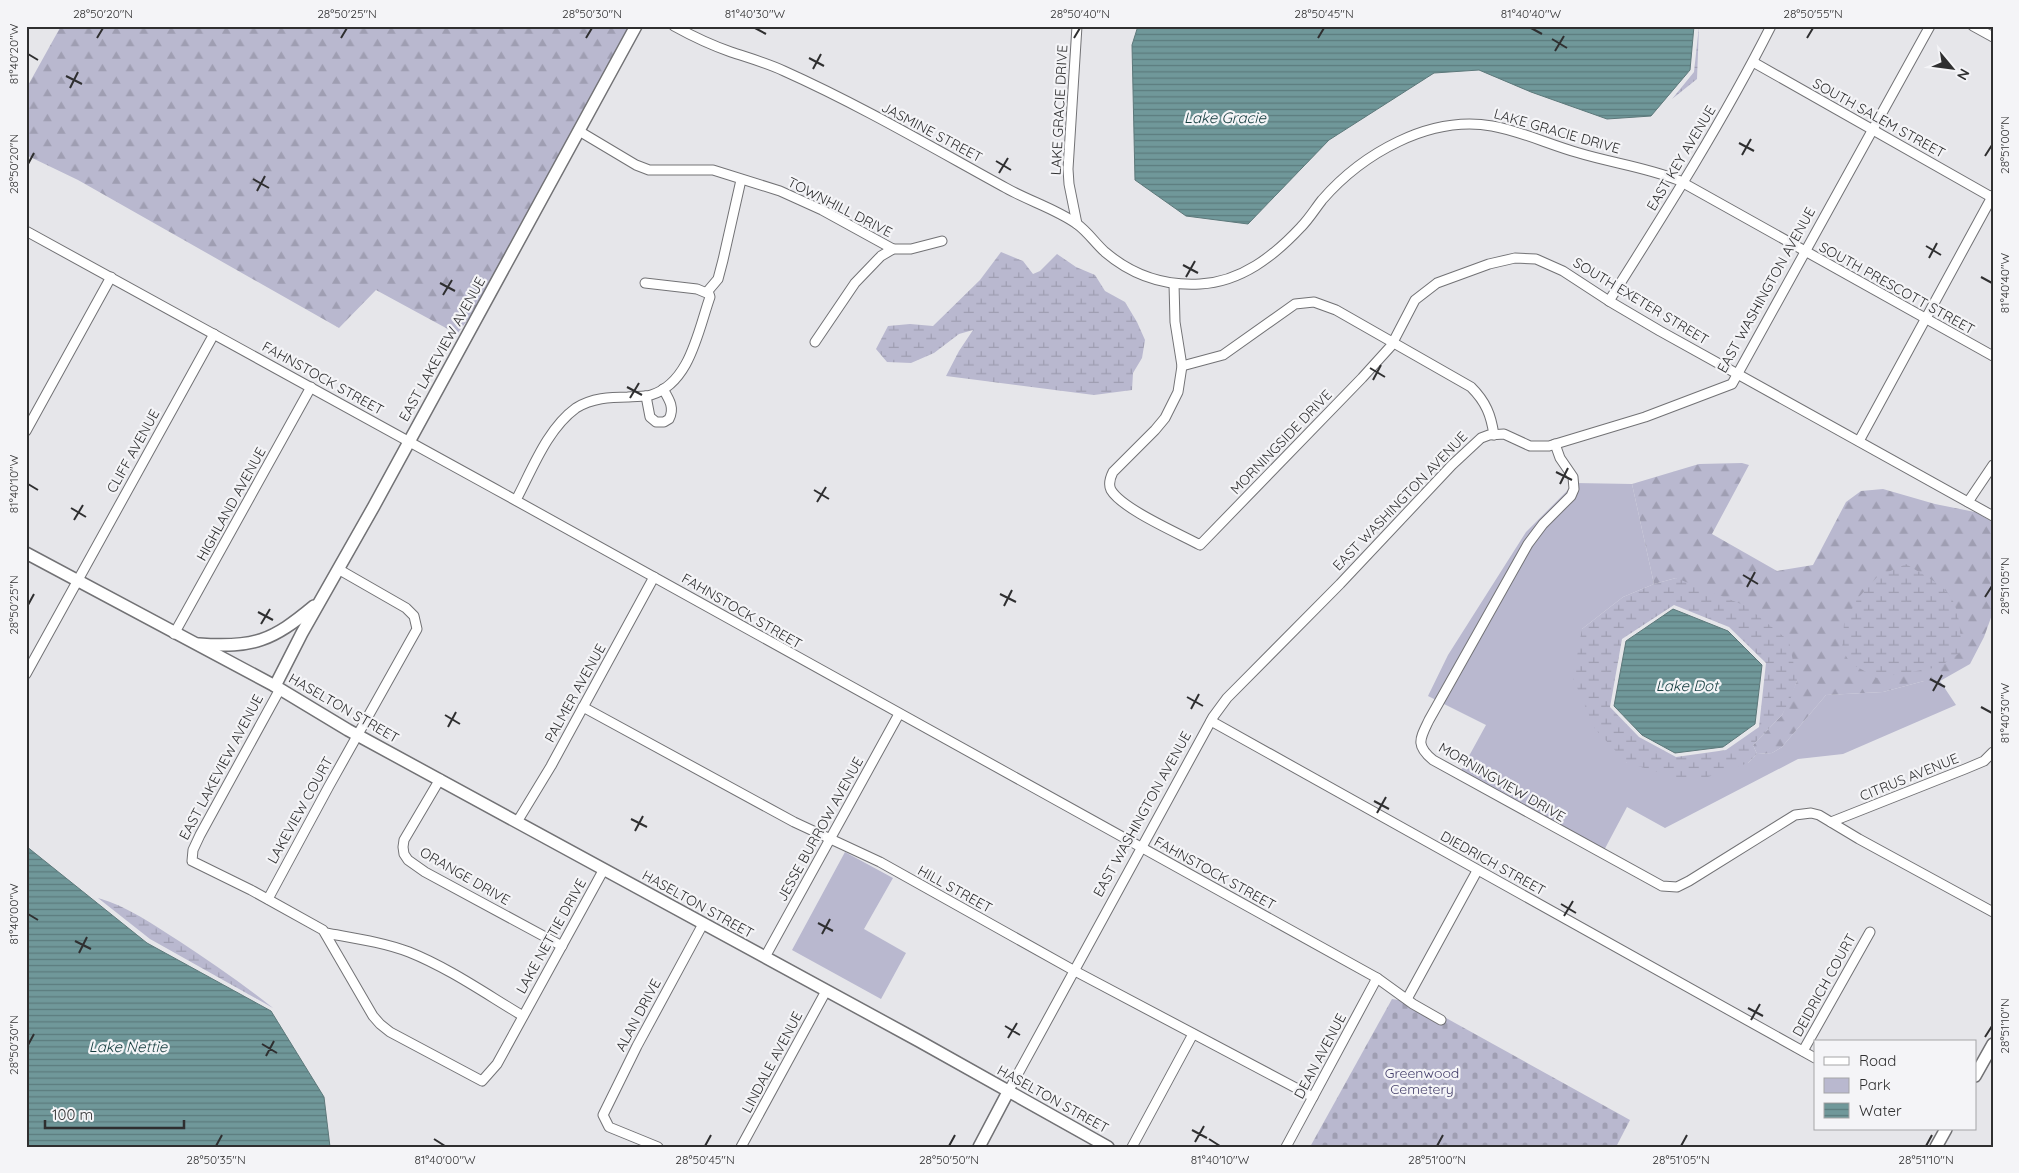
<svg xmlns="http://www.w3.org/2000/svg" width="2019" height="1173" font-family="Quicksand,sans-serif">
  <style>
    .green { fill: #b9b8cf }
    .forest { fill: url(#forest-firs) }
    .wetland { fill: url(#wetland-marsh); fill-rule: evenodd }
    .cemetery { fill: url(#cemetery-stones) }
    .water { fill: url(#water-rules); stroke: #5c787a }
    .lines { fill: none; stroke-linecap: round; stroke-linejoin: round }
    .street-casing { stroke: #727275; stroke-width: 11 }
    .secondary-casing { stroke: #727275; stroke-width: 14 }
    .street { stroke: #fff; stroke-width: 9 }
    .secondary { stroke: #fff; stroke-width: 11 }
    .ticks { fill: none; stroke: #2f2f30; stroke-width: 2 }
    .labels { text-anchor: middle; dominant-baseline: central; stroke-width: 4.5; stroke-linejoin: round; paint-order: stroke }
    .street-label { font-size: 14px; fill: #2f2f30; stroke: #f4f4f7 }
    .park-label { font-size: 14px; fill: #413c68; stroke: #f4f4f7 }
    .water-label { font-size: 15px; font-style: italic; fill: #153d3f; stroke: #f4f4f7 }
    .neatline { fill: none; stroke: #2f2f30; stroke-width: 2 }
    .ticks-label { font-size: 12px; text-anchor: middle; fill: #2f2f30 }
  </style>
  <defs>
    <pattern id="forest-firs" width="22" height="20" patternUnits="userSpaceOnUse" patternTransform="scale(1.25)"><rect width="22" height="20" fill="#b9b8cf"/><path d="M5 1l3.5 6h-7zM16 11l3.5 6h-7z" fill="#9f9eb2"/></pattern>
    <pattern id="wetland-marsh" width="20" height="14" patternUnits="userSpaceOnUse" patternTransform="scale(1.25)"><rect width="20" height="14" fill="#b9b8cf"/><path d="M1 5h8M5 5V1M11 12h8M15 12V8" fill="none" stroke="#9f9eb2"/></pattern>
    <pattern id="cemetery-stones" width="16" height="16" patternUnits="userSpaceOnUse" patternTransform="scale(1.25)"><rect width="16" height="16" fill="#b9b8cf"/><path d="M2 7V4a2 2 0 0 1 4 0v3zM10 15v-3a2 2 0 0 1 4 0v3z" fill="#9f9eb2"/></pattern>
    <pattern id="water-rules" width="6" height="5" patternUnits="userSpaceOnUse" patternTransform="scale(1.25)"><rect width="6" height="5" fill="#70989a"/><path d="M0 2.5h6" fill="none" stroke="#5c7c7e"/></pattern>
  </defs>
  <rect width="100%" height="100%" fill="#e6e6ea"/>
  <!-- green -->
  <g class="green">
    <path d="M1575,483L1632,484L1654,584L1623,597L1582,629L1627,763H1748L1757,754L1772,753L1782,747L1826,695L1883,692L1924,681H1940L1956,705L1843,754L1798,759L1665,828L1627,807L1601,856L1458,776L1486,725L1428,696L1448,655L1526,532Z"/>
    <path d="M845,852L893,878L864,929L906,953L881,999L792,950Z"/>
  </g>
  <!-- forest -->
  <g class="forest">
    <path d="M61,26H630L473,313L457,334L376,290L339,328L78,180L26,155V89Z"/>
    <path d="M1742,463L1749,465L1712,534L1777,571L1813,565L1846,502L1861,491L1883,489L1935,504L1975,512L1993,522V612L1984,637L1970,664L1940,681H1924L1883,692L1826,695L1782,747L1772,753L1757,754L1753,745L1782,715L1797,681L1676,578L1654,584L1632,484L1699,464Z"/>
  </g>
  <!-- wetland -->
  <g class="wetland">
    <path d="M1699,26L1697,79L1672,99L1694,72Z"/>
    <path d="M1001,252L1023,261L1033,274L1040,271L1057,254L1076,267L1095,275L1105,291L1125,302L1137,322L1145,340L1142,358L1133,373L1132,390L1094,395L946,376L959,351L973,330L959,334L934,353L911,363L887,362L876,349L888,326L910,324L933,326L980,280Z"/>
    <path d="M1906,564C1920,573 1941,583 1951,597C1960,613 1961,634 1961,652L1939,667L1877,678L1850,663L1842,649L1844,624L1858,598L1877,577Z"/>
    <path d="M1676,578L1746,606L1789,641L1797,681L1790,700L1782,715L1753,745L1757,754L1748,763L1705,778L1676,777L1627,763L1595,729L1573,678L1582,629L1623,597L1654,584ZM1674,605L1729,627L1766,663L1759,727L1726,750L1676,757L1639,737L1610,707L1622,639Z"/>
    <path d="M98,898C127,906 154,925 179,941C211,962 243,984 273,1008L150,939Z"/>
  </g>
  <!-- cemetery -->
  <path class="cemetery" d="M1392,999L1419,1003L1630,1120L1616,1147H1310Z"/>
  <!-- water -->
  <g class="water">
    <path d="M1138,26H1694L1690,70L1651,116L1607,119L1531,92L1479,70L1434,73L1329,140L1248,224L1186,216L1135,180L1132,45Z"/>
    <path d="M1673,609L1728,631L1762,665L1755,724L1723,747L1675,753L1642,735L1614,706L1626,641Z"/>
    <path d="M26,846L147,943L271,1011L324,1097L330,1147H26Z"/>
  </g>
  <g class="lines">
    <defs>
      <g id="street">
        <path d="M674,26C692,36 711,45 731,52C749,58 767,63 784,71C860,105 933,148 1006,188C1029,201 1056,209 1077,224C1088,232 1095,243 1105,252C1132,275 1165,286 1200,284C1241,282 1274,256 1301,227C1309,219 1315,209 1322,200C1362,154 1429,115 1492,126C1521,131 1550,145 1579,153C1612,163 1645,167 1678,180L1993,356"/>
        <path d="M1077,26L1068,169L1069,184L1077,224"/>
        <path d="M1973,26L1993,37"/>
        <path d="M1753,62L1993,198"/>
        <path d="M579,131L636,165L649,170H713L780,191L822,210L893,249"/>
        <path d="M26,231C478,477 926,730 1377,978L1413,1004L1441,1020"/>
        <path d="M1174,284L1175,322L1182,366L1178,392L1165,418L1155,430L1113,472C1110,478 1108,484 1111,490C1122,509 1180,534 1200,545L1362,378L1391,346L1415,300L1437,283L1489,264L1515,258L1536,259L1563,271L1609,301L1660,331L1993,516"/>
        <path d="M707,292L718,279L723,260L741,180"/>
        <path d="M1609,301C1666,211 1723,121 1771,26"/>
        <path d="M815,342L855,283L881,256L893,249H911L942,241"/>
        <path d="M1182,366L1223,355L1295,304L1314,302L1336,310L1471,387C1486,402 1491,415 1494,435"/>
        <path d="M646,396L650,417L656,422H664L669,419C675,408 669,399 663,389"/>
        <path d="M26,431L111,277"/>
        <path d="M1859,441L1993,195"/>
        <path d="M1555,444L1560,458L1573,477L1574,489L1571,496L1543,524L1528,544L1429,720C1420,739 1415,745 1433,760L1662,886L1677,887L1689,881L1795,815L1811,813L1819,815L1859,839L1993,912"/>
        <path d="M516,500C532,470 547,429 576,408C592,398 610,397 628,397C635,396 644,397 651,395C690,383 698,331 710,297L709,294L697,289L645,283"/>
        <path d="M1968,502L1993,465"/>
        <path d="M174,634L311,387"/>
        <path d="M26,674L214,334"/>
        <path d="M280,689L200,835L193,850L192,861L251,890L323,930L373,1016L380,1024L390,1032L482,1081L497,1064L604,869"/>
        <path d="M583,707L794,822L880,862L1073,970L1313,1097"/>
        <path d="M1211,721L1815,1058"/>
        <path d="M440,779L404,840L403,847L404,854L408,860L425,872L562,946"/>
        <path d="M517,822L551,766L654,577"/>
        <path d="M1831,822L1965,769L1984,761L1993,752"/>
        <path d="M268,899L329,786L417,629L414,616L406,608L338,569"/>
        <path d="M326,933C353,938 383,942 409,952C449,968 486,994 523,1016"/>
        <path d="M765,957L899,714"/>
        <path d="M1407,999L1477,871"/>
        <path d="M1803,1051L1870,932"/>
        <path d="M1008,1092L1213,717L1227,698L1340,584L1452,465L1481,438L1489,435L1504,434L1530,446H1549L1645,417L1732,384L1930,26"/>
        <path d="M658,1147L609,1127L603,1115L637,1046L703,924"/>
        <path d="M741,1147L826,991"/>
        <path d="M1132,1147L1193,1034"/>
        <path d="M1286,1147L1377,978"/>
      </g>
      <g id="secondary">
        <path d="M26,553L275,686L348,730L919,1041L1108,1147"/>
        <path d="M199,644C254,648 272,641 314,606"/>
        <path d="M275,686L302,633L374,506L636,26"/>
        <path d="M1975,1076L1993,1044"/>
        <path d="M979,1147L1008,1092"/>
        <path d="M1936,1147L1946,1129"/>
      </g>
    </defs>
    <!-- street casing -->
    <use href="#street" class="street-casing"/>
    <!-- secondary casing -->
    <use href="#secondary" class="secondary-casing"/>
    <!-- street -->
    <use href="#street" class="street"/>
    <!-- secondary -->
    <use href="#secondary" class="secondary"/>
  </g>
  <!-- ticks -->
  <path class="ticks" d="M755,28L766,34M1531,28L1542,34M97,38L103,28M341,38L347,28M586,38L592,28M1074,38L1080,28M1318,38L1324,28M1807,38L1813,28M1552,39L1567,48M1555,51L1564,36M28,54L38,60M809,58L824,66M813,69L821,54M66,76L82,84M70,88L78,72M1739,143L1754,151M1742,155L1751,139M1985,156L1992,145M996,161L1011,170M28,164L34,153M999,173L1008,158M253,179L269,188M257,191L265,176M1926,246L1941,255M1929,258L1937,243M1183,265L1198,273M1186,277L1195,261M1981,277L1992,283M440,283L455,291M443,295L452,280M1370,368L1385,377M1373,380L1381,365M627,387L642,395M630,398L639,383M1556,472L1572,480M28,484L38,490M1560,484L1568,468M814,490L829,499M817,502L826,487M71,508L86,517M74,520L83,505M1743,575L1758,584M1747,587L1755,572M1000,594L1016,602M1985,597L1992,586M28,605L34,594M1004,606L1012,590M258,612L273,620M261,624L270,609M1930,679L1945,687M1933,691L1942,675M1187,697L1203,706M1981,707L1992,713M1191,709L1199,694M445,715L460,724M448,727L456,712M1374,801L1389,809M1377,813L1386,797M631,819L647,827M635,831L643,816M1561,904L1576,913M28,914L38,920M1564,916L1573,901M818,923L833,931M822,934L830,919M75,941L91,949M79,953L87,937M1748,1008L1763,1016M1751,1020L1760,1004M1005,1026L1020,1035M1985,1037L1992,1026M1008,1038L1017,1023M262,1044L277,1053M28,1045L34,1034M266,1056L274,1041M1192,1130L1207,1138M434,1139L445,1146M1209,1139L1220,1146M1195,1142L1204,1126M216,1146L222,1135M705,1146L711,1135M949,1146L955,1135M1437,1146L1443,1135M1681,1146L1687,1135M1926,1146L1932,1135"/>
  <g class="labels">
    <!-- street labels -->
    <g class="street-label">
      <text transform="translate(1059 110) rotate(-87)">LAKE GRACIE DRIVE</text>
      <text transform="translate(1879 118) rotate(29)">SOUTH SALEM STREET</text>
      <text transform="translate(1557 131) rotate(16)">LAKE GRACIE DRIVE</text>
      <text transform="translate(932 132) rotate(28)">JASMINE STREET</text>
      <text transform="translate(1681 158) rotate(-59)">EAST KEY AVENUE</text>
      <text transform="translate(840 207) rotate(27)">TOWNHILL DRIVE</text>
      <text transform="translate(1897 288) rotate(29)">SOUTH PRESCOTT STREET</text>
      <text transform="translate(1766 290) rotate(-61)">EAST WASHINGTON AVENUE</text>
      <text transform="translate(1641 301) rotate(31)">SOUTH EXETER STREET</text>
      <text transform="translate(442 349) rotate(-61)">EAST LAKEVIEW AVENUE</text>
      <text transform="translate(323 378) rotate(29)">FAHNSTOCK STREET</text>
      <text transform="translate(1281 442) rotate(-46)">MORNINGSIDE DRIVE</text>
      <text transform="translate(133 451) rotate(-61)">CLIFF AVENUE</text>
      <text transform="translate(1400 501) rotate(-46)">EAST WASHINGTON AVENUE</text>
      <text transform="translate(231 504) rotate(-61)">HIGHLAND AVENUE</text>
      <text transform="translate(742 611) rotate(30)">FAHNSTOCK STREET</text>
      <text transform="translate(575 693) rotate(-61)">PALMER AVENUE</text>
      <text transform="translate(344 708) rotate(30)">HASELTON STREET</text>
      <text transform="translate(221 767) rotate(-62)">EAST LAKEVIEW AVENUE</text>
      <text transform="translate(1909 777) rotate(-22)">CITRUS AVENUE</text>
      <text transform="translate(1502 782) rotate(30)">MORNINGVIEW DRIVE</text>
      <text transform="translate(300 810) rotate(-61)">LAKEVIEW COURT</text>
      <text transform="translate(1142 814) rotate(-61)">EAST WASHINGTON AVENUE</text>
      <text transform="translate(820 829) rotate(-61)">JESSE BURROW AVENUE</text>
      <text transform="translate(1493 863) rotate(29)">DIEDRICH STREET</text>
      <text transform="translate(1215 873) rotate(29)">FAHNSTOCK STREET</text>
      <text transform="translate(465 876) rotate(30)">ORANGE DRIVE</text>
      <text transform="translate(955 889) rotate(29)">HILL STREET</text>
      <text transform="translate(698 904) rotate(29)">HASELTON STREET</text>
      <text transform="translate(551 936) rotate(-61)">LAKE NETTIE DRIVE</text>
      <text transform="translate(1824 985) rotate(-61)">DEIDRICH COURT</text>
      <text transform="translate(638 1015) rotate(-62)">ALAN DRIVE</text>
      <text transform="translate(1320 1056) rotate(-62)">DEAN AVENUE</text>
      <text transform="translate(772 1062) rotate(-62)">LINDALE AVENUE</text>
      <text transform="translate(1053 1099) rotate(29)">HASELTON STREET</text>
    </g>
    <!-- park labels -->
    <g class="park-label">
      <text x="1422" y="1073">Greenwood<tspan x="1422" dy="16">Cemetery</tspan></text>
    </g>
    <!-- water labels -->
    <g class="water-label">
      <text x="1225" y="117">Lake Gracie</text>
      <text x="1687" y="685">Lake Dot</text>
      <text x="128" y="1046">Lake Nettie</text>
    </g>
  </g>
  <!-- border -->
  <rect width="2019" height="1173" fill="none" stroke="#f4f4f7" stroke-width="55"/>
  <!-- legend -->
  <rect x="1814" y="1040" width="162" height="90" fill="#f4f4f7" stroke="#a5a5a7"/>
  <rect x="1824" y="1057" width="25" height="8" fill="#ffffff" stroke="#a5a5a7"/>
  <text x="1859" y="1066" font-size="15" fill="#2f2f30">Road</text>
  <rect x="1824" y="1078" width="25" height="15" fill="#b9b8cf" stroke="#a5a5a7"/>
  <text x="1859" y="1090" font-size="15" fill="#2f2f30">Park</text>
  <rect x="1824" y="1103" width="25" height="15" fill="url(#water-rules)" stroke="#a5a5a7"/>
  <text x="1859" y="1116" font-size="15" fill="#2f2f30">Water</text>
  <!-- north arrow -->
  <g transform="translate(1952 68) rotate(119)" stroke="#f4f4f7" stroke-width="4" paint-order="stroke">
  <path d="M0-4L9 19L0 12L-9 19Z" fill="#2f2f30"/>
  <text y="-8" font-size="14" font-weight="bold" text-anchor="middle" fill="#2f2f30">N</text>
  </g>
  <!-- scale -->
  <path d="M45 1120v8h139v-8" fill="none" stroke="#2f2f30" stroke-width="2.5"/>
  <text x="52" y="1120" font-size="15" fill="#2f2f30" stroke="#f4f4f7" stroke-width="4" paint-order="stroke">100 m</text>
  <rect x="28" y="28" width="1964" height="1118" class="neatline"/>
  <g class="ticks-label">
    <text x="103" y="18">28°50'20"N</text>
    <text x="347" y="18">28°50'25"N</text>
    <text x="592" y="18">28°50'30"N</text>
    <text x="755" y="18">81°40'30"W</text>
    <text x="1080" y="18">28°50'40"N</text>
    <text x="1324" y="18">28°50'45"N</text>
    <text x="1531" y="18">81°40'40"W</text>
    <text x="1813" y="18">28°50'55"N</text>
    <text transform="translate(14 54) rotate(-90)" y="4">81°40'20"W</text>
    <text transform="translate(2005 145) rotate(-90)" y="4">28°51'00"N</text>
    <text transform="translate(14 164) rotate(-90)" y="4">28°50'20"N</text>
    <text transform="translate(2005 283) rotate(-90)" y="4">81°40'40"W</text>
    <text transform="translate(14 484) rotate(-90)" y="4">81°40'10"W</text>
    <text transform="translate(2005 586) rotate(-90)" y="4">28°51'05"N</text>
    <text transform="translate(14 605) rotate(-90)" y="4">28°50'25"N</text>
    <text transform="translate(2005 713) rotate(-90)" y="4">81°40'30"W</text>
    <text transform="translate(14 914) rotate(-90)" y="4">81°40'00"W</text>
    <text transform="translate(2005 1026) rotate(-90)" y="4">28°51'10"N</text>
    <text transform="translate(14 1045) rotate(-90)" y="4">28°50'30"N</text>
    <text x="216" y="1164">28°50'35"N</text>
    <text x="445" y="1164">81°40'00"W</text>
    <text x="705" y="1164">28°50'45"N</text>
    <text x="949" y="1164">28°50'50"N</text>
    <text x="1220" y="1164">81°40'10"W</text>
    <text x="1437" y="1164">28°51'00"N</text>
    <text x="1681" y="1164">28°51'05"N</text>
    <text x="1926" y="1164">28°51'10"N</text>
  </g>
</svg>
